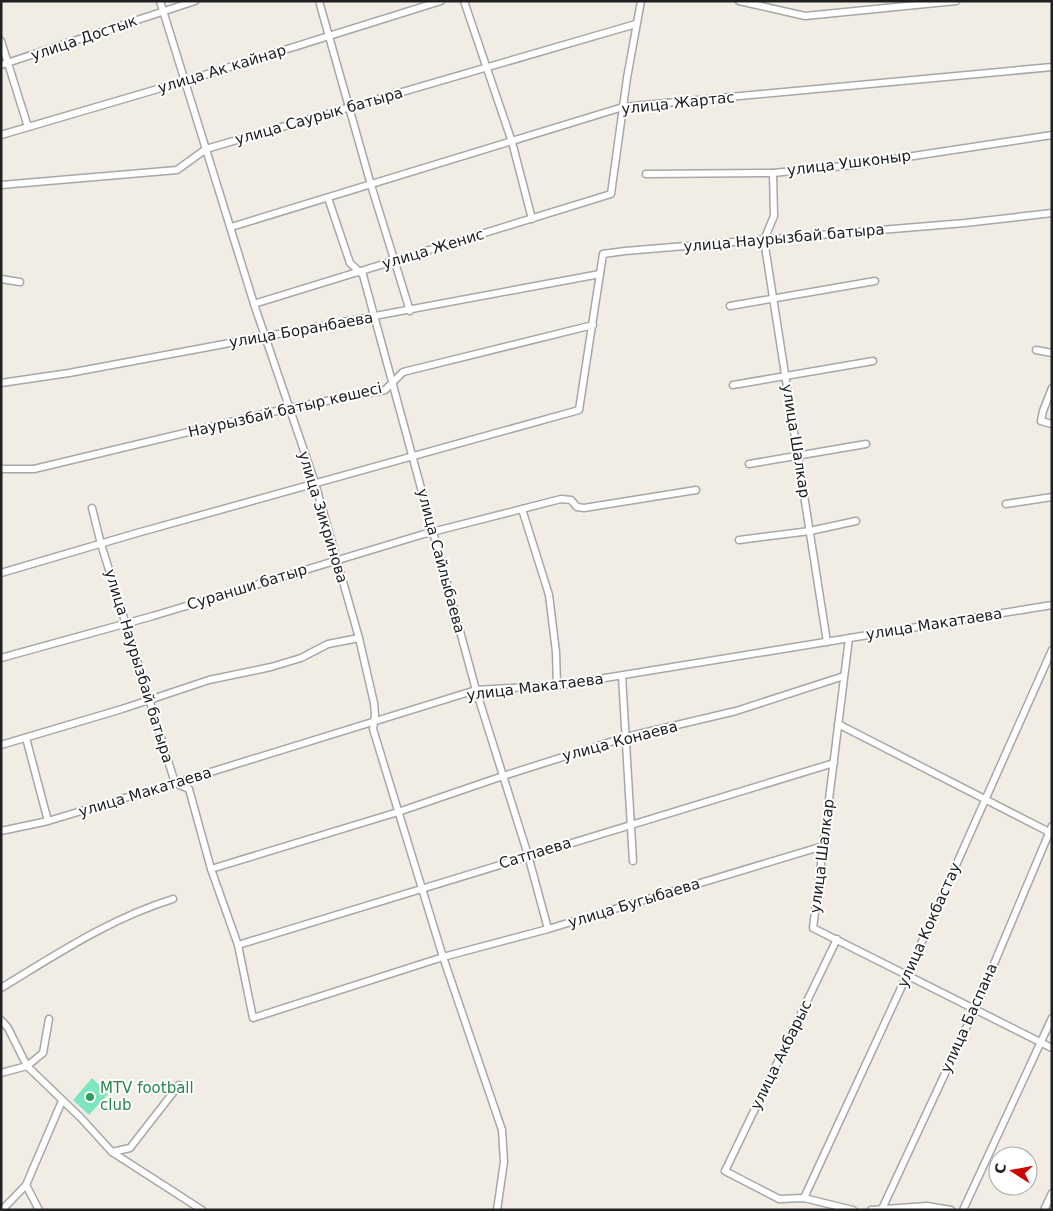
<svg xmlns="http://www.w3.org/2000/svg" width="1053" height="1211" font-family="'DejaVu Sans',sans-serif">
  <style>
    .pitch { fill: #7ee6be }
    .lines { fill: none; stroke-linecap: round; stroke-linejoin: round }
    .minor-casing { stroke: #a7a7a7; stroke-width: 9 }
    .minor { stroke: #fff; stroke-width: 6 }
    .leisure-dot { fill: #2e9e5b; stroke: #fff; stroke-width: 2 }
    .labels { text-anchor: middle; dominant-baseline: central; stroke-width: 4; stroke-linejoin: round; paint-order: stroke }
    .street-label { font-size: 15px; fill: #202020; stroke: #fff }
    .leisure-label { font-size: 15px; fill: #27864d; stroke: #fff; text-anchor: start }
  </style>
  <rect width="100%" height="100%" fill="#f1ede5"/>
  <!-- pitch -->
  <path class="pitch" d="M92,1078L108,1094L89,1115L73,1100Z"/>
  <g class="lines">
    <defs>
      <g id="minor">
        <path d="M160,1L254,304L315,483L359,638L374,703L375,715L373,729L443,957L502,1130L504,1162L497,1210"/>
        <path d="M319,1L371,185L410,311"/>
        <path d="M464,1L512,142L532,219"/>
        <path d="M739,1L805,16L956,1"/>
        <path d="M1,41L28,127"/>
        <path d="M1,65L195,1"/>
        <path d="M1,135L185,81L441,1"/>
        <path d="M773,173L774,216L764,240L827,642"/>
        <path d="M646,174L773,173L854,165L1052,135"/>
        <path d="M1,185L177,170L206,149L636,24"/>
        <path d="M328,198L350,263L363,275L476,690L528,855L548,929"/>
        <path d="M231,227L623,107L1052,67"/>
        <path d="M1,279L20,282"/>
        <path d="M254,304L611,194L627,78L641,1"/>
        <path d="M730,306L875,281"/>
        <path d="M1036,350L1052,353"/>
        <path d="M1,383L69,373L600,274"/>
        <path d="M733,385L873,361"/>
        <path d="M1052,388L1043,411L1041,421L1052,424"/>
        <path d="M749,464L866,444"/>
        <path d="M1,469H34L289,408L385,390L403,372L593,325"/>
        <path d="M1006,504L1052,497"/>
        <path d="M92,508L101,544L175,783L189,789L211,869L238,945L253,1018L443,957L548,929L823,846"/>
        <path d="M522,509L549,595L556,652L557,686"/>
        <path d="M739,540L810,531L856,521"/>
        <path d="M1,573L137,533L579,410L603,254L625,251L965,223L1052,213"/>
        <path d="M849,638L813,928L1052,1048"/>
        <path d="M1,658L153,616L424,534L561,499L571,500L577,507L584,508L696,490"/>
        <path d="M622,676L633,861"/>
        <path d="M838,724L1051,833"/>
        <path d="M26,738L48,821"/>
        <path d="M1,745L122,709L209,680L271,667L301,658L328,644L359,638"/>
        <path d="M1,831L48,821L175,783L476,690L562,685L1052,605"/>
        <path d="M211,869L398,812L503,776L626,737L736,711L844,676"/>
        <path d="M837,939L725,1171L779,1199L804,1198L853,1210"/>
        <path d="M238,945L834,763"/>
        <path d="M1,988C57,954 111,918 173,899"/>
        <path d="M1,1020L8,1028L27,1066L81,1118L112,1152L202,1210"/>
        <path d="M1,1073L27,1066L43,1053L49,1019"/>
        <path d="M112,1152L130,1148L179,1085"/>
        <path d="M26,1185L39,1210"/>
        <path d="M804,1198L907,975L1052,650"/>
        <path d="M882,1209L975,1009L1052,826"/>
        <path d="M2,1210L26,1185L62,1101"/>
        <path d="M871,1210L927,1206L951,1210"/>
        <path d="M963,1210L1052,1018"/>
        <path d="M1044,1210L1052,1193"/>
      </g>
    </defs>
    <!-- minor casing -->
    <use href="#minor" class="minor-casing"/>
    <!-- minor -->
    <use href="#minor" class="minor"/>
  </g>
  <!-- markers -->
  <circle class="leisure-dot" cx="90" cy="1097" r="5"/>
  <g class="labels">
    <!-- street labels -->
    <g class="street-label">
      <text transform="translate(84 38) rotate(-19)">улица Достык</text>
      <text transform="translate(222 69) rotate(-17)">улица Ак кайнар</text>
      <text transform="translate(678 103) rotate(-6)">улица Жартас</text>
      <text transform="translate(319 116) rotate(-16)">улица Саурык батыра</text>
      <text transform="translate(849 163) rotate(-7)">улица Ушконыр</text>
      <text transform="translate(784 238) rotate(-5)">улица Наурызбай батыра</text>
      <text transform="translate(433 249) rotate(-17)">улица Женис</text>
      <text transform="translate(301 330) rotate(-10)">улица Боранбаева</text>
      <text transform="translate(285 410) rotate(-13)">Наурызбай батыр көшесі</text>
      <text transform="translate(796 441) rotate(81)">улица Шалкар</text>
      <text transform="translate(323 517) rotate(73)">улица Зикринова</text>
      <text transform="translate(441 561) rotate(75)">улица Сайлыбаева</text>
      <text transform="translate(247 587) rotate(-17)">Суранши батыр</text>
      <text transform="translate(934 624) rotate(-9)">улица Макатаева</text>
      <text transform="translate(139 666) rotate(73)">улица Наурызбай батыра</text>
      <text transform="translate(535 687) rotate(-7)">улица Макатаева</text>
      <text transform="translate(620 741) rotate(-15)">улица Конаева</text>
      <text transform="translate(145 792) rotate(-17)">улица Макатаева</text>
      <text transform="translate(535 853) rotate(-17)">Сатпаева</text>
      <text transform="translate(822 856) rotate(-83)">улица Шалкар</text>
      <text transform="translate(634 903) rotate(-17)">улица Бугыбаева</text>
      <text transform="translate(929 925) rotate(-66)">улица Кокбастау</text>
      <text transform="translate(969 1018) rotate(-66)">улица Баспана</text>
      <text transform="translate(781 1055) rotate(-64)">улица Акбарыс</text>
    </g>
    <!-- leisure labels -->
    <g class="leisure-label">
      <text x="100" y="1088">MTV football<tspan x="100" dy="17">club</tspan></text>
    </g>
  </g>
  <!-- border -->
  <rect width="1053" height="1211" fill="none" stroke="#202020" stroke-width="5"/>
  <!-- north arrow -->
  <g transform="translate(1013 1171) rotate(281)"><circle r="24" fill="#ffffff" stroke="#a6a6a6"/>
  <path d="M0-4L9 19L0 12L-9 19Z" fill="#cf0000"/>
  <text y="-8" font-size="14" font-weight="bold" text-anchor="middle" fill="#202020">С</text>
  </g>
</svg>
